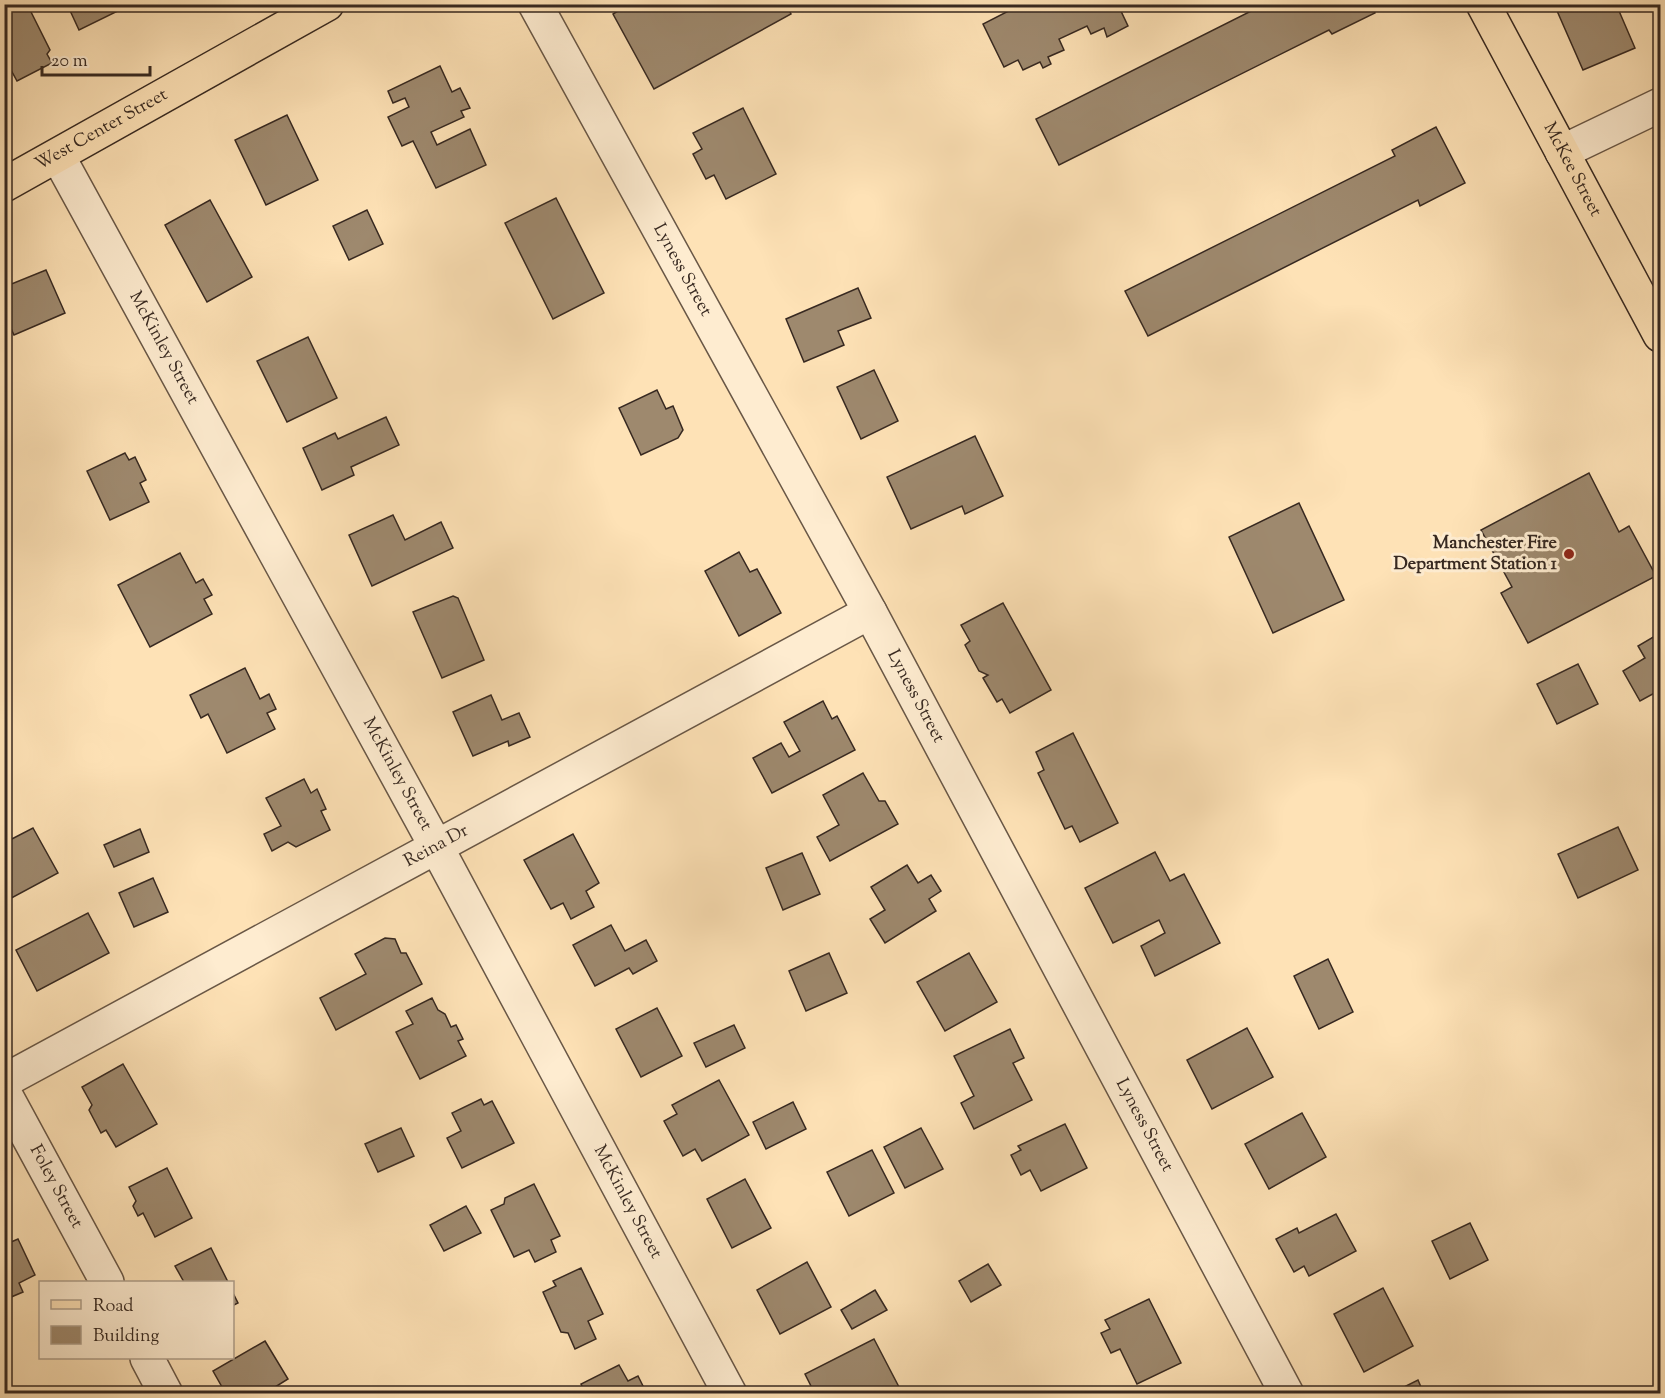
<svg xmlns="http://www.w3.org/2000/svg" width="1665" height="1398" font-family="'Sorts Mill Goudy',serif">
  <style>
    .building { fill: #9e896e; stroke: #372921; stroke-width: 1.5 }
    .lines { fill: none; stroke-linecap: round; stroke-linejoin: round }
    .minor-casing { stroke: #695746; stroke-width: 36 }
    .major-casing { stroke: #372921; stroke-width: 36 }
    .minor { stroke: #feecd0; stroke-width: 33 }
    .major { stroke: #fee2b6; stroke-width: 33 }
    .poi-dot { fill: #8f2418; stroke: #feecd0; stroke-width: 2 }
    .labels { text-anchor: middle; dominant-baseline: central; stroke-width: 6; stroke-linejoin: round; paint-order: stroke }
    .street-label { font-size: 18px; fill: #372921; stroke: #feecd0 }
    .poi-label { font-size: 18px; font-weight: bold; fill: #372921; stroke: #feecd0; text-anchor: end }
  </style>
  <rect width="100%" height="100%" fill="#fee2b6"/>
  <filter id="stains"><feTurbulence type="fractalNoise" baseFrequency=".00333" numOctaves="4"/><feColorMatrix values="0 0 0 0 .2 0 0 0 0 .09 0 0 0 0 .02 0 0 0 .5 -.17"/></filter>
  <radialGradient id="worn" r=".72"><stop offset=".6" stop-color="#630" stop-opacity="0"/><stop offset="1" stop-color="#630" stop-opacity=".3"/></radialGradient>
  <!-- building -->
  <g class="building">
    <path d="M25,4H27L50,50L47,54L52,63L17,81L4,57V15Z"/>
    <path d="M67,4H122L124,8L79,30Z"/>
    <path d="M629,4H786L791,14L654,89L613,14Z"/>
    <path d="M1022,4H1129L1120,9L1128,26L1107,37L1104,28L1091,34L1087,26L1059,39L1064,50L1048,57L1051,64L1043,68L1040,62L1023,70L1018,60L1004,67L983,24Z"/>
    <path d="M1265,4H1371L1375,13L1332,34L1329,30L1059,165L1036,119Z"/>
    <path d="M1554,4H1616L1635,48L1583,70Z"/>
    <path d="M1655,4H1660V19Z"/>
    <path d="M440,66L452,92L460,88L470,108L461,111L464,117L431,132L437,145L470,129L486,165L436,188L413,141L402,146L388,117L409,107L405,98L393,103L388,91Z"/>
    <path d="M743,108L776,174L726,199L714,175L706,179L693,154L702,149L693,133Z"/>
    <path d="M287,115L318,180L266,205L235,140Z"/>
    <path d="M1436,127L1465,183L1420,206L1418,200L1148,336L1125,291L1395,156L1392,150Z"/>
    <path d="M556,198L604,293L553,319L505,223Z"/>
    <path d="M210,200L252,277L207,302L165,225Z"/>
    <path d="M367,210L383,244L349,260L333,226Z"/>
    <path d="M46,270L65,313L14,335L4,313V287Z"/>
    <path d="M858,288L871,318L838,331L844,345L804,362L786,319Z"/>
    <path d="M308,337L337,398L287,422L257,361Z"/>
    <path d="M874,370L898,421L861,439L837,387Z"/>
    <path d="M657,390L666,409L673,406L683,430L678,438L641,455L619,408Z"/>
    <path d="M386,417L399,445L351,467L354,475L322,490L303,448L335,433L338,439Z"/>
    <path d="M975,436L1003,496L965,514L962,506L911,529L887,477Z"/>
    <path d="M125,453L129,460L135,457L146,480L140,483L149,502L110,520L87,471Z"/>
    <path d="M1589,473L1619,532L1629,526L1656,576L1528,643L1501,593L1512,587L1481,530Z"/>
    <path d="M1299,503L1344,600L1273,633L1229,537Z"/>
    <path d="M393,515L405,540L441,522L453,548L372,586L349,535Z"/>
    <path d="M739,552L750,572L757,569L781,613L739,636L705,571Z"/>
    <path d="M180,553L196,583L203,579L212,595L204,599L212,614L150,647L118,585Z"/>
    <path d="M453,596L458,598L484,660L442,678L413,612Z"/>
    <path d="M1003,603L1051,690L1010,713L1002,699L997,702L983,678L988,675L979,671L965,645L970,641L961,625Z"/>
    <path d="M1660,633V690L1640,701L1623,671L1645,658L1638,646Z"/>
    <path d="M1578,664L1598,704L1557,724L1537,684Z"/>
    <path d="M245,668L260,699L269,694L276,709L267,713L275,729L227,753L208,714L201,718L190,695Z"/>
    <path d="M491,695L502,720L519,713L530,737L509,746L508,741L473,756L453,712Z"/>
    <path d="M823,701L832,719L837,716L855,750L772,793L753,758L781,743L789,757L800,751L784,722Z"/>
    <path d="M1073,733L1118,823L1080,842L1072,826L1065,829L1038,773L1044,770L1036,752Z"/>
    <path d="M863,773L879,801H885L898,824L830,861L817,837L839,825L823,795Z"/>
    <path d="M304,779L311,793L317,789L326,809L321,811L330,830L296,847L288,842L272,851L264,834L281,826L266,798Z"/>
    <path d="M1618,827L1638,870L1578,898L1558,854Z"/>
    <path d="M33,828L58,873L4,902V843Z"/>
    <path d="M140,829L149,852L114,867L104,845Z"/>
    <path d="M573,834L599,883L586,891L594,907L571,919L563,903L551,909L524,860Z"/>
    <path d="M1155,852L1170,881L1184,874L1220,943L1155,976L1141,946L1165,933L1159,920L1113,943L1085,888Z"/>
    <path d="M802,853L820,894L783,910L766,868Z"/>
    <path d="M907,865L918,883L931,875L941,891L929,899L936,911L885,943L870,919L885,910L871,887Z"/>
    <path d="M153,878L168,912L134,927L119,893Z"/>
    <path d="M88,913L109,953L37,991L16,950Z"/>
    <path d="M611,925L625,951L646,940L657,961L633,974L629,968L595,986L573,945Z"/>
    <path d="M385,938L395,939L401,953H406L422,984L336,1030L320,998L366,974L355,954Z"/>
    <path d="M829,953L847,993L806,1011L789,971Z"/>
    <path d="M969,953L997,1002L945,1031L917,982Z"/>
    <path d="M1328,959L1353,1012L1319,1029L1294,976Z"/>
    <path d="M432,998L438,1010L445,1014L451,1027L456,1025L463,1039L458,1041L466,1056L420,1079L396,1032L413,1024L406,1011Z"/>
    <path d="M657,1008L682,1056L641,1077L616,1029Z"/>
    <path d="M734,1025L745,1048L706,1067L694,1043Z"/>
    <path d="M1247,1028L1273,1077L1212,1109L1187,1060Z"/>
    <path d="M1010,1029L1024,1058L1013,1063L1032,1100L974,1129L961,1103L974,1096L954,1056Z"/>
    <path d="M123,1064L157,1124L116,1147L106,1130L101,1133L89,1110L92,1105L82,1087Z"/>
    <path d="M719,1080L749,1135L702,1161L695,1149L683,1156L664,1121L677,1114L672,1105Z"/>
    <path d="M481,1099L484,1105L492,1101L514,1143L462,1168L447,1138L461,1131L452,1113Z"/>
    <path d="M793,1102L806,1129L766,1149L753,1122Z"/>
    <path d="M1302,1113L1326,1157L1269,1189L1245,1144Z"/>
    <path d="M1065,1124L1087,1168L1041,1191L1030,1170L1021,1175L1011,1155L1021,1150L1018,1146Z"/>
    <path d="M401,1128L414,1156L378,1172L365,1144Z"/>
    <path d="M921,1128L943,1169L905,1188L884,1147Z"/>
    <path d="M872,1150L894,1193L849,1216L827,1172Z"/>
    <path d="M167,1168L192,1218L155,1237L143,1213L138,1216L133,1206L136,1201L129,1187Z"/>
    <path d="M745,1179L771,1228L732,1248L707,1199Z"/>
    <path d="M534,1184L560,1236L551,1240L556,1252L535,1262L529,1250L514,1257L491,1210L504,1204L505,1198Z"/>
    <path d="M466,1206L481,1233L444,1251L430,1225Z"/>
    <path d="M1336,1214L1356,1251L1309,1276L1304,1266L1294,1272L1276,1239L1297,1228L1299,1233Z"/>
    <path d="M1470,1223L1488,1260L1450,1279L1432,1241Z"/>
    <path d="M18,1239L35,1275L19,1283L23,1292L4,1300V1245Z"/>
    <path d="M211,1248L228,1282H184L175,1266Z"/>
    <path d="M807,1262L831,1307L780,1334L757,1290Z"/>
    <path d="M988,1264L1001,1285L971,1302L959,1281Z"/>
    <path d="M581,1268L603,1314L588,1321L596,1339L575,1349L568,1333L561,1332L543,1292L556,1286L553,1281Z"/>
    <path d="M1383,1288L1413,1346L1364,1372L1334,1314Z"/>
    <path d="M875,1290L887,1310L852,1329L841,1310Z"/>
    <path d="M232,1291L238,1303L232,1306Z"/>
    <path d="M1149,1299L1181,1363L1137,1384L1120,1349L1111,1353L1101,1333L1110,1329L1105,1320Z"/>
    <path d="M874,1339L900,1389L891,1394H815L805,1374Z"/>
    <path d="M265,1341L288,1379L264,1394H226L213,1371Z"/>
    <path d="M619,1365L628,1381L638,1376L647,1394H586L581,1384Z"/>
    <path d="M1418,1380L1424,1394H1390Z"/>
  </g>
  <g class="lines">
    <defs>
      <g id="minor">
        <path id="s1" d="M535,4L870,612L1287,1394"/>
        <path d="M1562,152L1660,105"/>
        <path id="s2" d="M58,156L437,848L730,1394"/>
        <path id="s3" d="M4,1081L870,612"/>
        <path id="s4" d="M4,1092L107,1282"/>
        <path d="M147,1358L166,1394"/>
      </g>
      <g id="major">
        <path id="s5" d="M1483,4L1660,335"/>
        <path id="s6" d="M4,185L327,4"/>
      </g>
    </defs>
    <!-- minor casing -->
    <use href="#minor" class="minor-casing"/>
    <!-- major casing -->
    <use href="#major" class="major-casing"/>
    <!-- minor -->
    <use href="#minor" class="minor"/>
    <!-- major -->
    <use href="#major" class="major"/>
  </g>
  <!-- markers -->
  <circle class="poi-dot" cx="1569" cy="554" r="6"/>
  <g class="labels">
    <!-- street labels -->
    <g class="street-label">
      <text stroke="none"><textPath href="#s6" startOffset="112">West Center Street</textPath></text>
      <text stroke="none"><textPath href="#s5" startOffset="188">McKee Street</textPath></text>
      <text stroke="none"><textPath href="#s1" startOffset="304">Lyness Street</textPath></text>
      <text stroke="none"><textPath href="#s2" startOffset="219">McKinley Street</textPath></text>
      <text stroke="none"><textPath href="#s1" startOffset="790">Lyness Street</textPath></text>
      <text stroke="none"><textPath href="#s2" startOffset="705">McKinley Street</textPath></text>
      <text stroke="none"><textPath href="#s3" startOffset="492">Reina Dr</textPath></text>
      <text stroke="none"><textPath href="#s1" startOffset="1276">Lyness Street</textPath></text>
      <text stroke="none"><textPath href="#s4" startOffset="108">Foley Street</textPath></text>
      <text stroke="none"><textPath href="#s2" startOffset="1191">McKinley Street</textPath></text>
    </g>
    <!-- poi labels -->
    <g class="poi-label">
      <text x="1557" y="544">Manchester Fire<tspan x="1557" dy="21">Department Station 1</tspan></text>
    </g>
  </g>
  <!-- margin -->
  <rect width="1665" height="1398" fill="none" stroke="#fee2b6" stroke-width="24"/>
  <rect x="6" y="6" width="1653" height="1386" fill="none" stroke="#372921" stroke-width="3"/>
  <rect x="12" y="12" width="1641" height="1374" fill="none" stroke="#372921" stroke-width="1.5"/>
  <!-- legend -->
  <rect x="39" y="1281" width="195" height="78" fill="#feecd0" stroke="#ae9e8a" stroke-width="1.5"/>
  <rect x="51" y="1300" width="30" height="9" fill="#fee2b6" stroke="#ae9e8a" stroke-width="1.5"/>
  <text x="93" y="1311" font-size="18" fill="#372921">Road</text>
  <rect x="51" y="1326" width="30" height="18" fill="#9e896e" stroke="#ae9e8a" stroke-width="1.5"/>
  <text x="93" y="1341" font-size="18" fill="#372921">Building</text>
  <!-- scale -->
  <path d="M42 66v9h108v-9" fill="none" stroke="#372921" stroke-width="3"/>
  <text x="51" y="66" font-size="18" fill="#372921" stroke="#feecd0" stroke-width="4.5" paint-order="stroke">20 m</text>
  <rect width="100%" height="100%" filter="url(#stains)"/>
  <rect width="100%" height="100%" fill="url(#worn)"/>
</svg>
